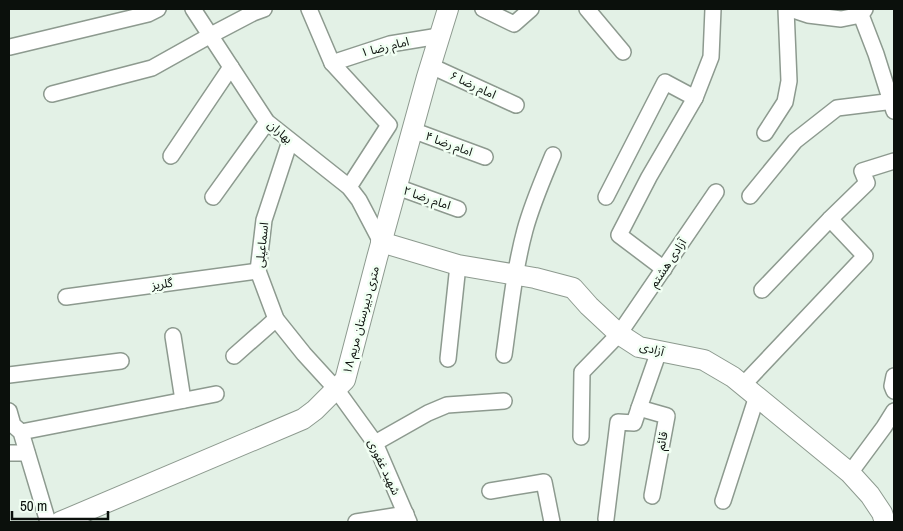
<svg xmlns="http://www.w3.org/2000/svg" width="903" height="531" font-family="'Archivo Narrow','Noto Sans Arabic',sans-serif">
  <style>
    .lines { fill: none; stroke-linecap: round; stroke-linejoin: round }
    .street-casing { stroke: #8d9a8f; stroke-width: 18 }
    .secondary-casing { stroke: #8d9a8f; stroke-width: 22 }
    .street { stroke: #fff; stroke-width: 15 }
    .secondary { stroke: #fff; stroke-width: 20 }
    .labels { text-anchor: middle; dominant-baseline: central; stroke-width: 5; stroke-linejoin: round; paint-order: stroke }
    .street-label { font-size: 12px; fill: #0b100c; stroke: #f1fff3 }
  </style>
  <rect width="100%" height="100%" fill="#e3f1e6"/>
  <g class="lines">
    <defs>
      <g id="street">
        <path d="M193,9L267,122L349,187L359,200L381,242"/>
        <path d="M309,9L332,63L389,125L349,187"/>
        <path d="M483,9L514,24L531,9"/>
        <path d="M587,9L623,52"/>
        <path d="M790,9L808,15L841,19L861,15"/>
        <path d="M865,9L861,15L876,54L894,111"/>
        <path d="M10,47L148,14L158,9"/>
        <path d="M332,63L390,44L439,36"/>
        <path d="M431,66L516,105"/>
        <path d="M52,94L152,68L211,35L253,13L264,9"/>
        <path d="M412,130L485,157"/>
        <path d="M765,133L785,102L789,81L786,9"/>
        <path d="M290,141L264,220L258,271L276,319L304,354L336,389L375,443L409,522"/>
        <path d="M171,156L231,67"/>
        <path d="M397,187L458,209"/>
        <path d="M750,196L795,141L837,108L894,101"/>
        <path d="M213,197L267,122"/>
        <path d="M606,197L665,82L695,98"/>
        <path d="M664,269L619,235L649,177L695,98L711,57L713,9"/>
        <path d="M762,290L830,219"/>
        <path d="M66,297L258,271"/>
        <path d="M173,336L183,400"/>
        <path d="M504,355C510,313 514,271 525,230C532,204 543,179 553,155"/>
        <path d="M234,356L276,319"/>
        <path d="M448,359L458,265"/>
        <path d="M9,375L121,361"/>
        <path d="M894,376L892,386L894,391"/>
        <path d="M743,385L865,256L830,219L867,183L862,171L894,161"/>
        <path d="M9,411L13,425L21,432L48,522"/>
        <path d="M21,432L216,394"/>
        <path d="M581,437L582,372L619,334L716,192"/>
        <path d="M375,443L428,413L447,405L504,401"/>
        <path d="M9,453H27"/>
        <path d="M850,473L884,427L894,411"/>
        <path d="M490,491L544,482L552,522"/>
        <path d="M652,496L667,416L639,408L659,351"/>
        <path d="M723,501L757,396"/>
        <path d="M606,519L618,422L634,423L639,408"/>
        <path d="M356,522L406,514"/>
      </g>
      <g id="secondary">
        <path d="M381,242L458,265L535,278L573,288L589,306L619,334L639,347L704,360L733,377L850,473L870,495L882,513L885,522"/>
        <path d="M60,522L303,419L315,410L345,380L377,258L427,77L448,9"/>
      </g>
    </defs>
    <!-- street casing -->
    <use href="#street" class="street-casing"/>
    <!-- secondary casing -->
    <use href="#secondary" class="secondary-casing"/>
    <!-- street -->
    <use href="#street" class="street"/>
    <!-- secondary -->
    <use href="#secondary" class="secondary"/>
  </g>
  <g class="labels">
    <!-- street labels -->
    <g class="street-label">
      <text transform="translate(385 47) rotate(-14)">امام رضا ۱</text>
      <text transform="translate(473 85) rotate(25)">امام رضا ۶</text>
      <text transform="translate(280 132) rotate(41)">بهاران</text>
      <text transform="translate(449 144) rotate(20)">امام رضا ۴</text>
      <text transform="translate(427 198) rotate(19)">امام رضا ۲</text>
      <text transform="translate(262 245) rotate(-84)">اسماعیلی</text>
      <text transform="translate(668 263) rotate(-56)">آزادی هشتم</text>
      <text transform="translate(162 284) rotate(-8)">گلریز</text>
      <text transform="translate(361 320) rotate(-75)">۱۸ متری دبیرستان مریم</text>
      <text transform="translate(652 349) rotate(16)">آزادی</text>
      <text transform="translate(662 441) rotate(-79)">قائم</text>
      <text transform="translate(384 467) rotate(65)">شهید غفوری</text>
    </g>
  </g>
  <!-- border -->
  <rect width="903" height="531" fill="none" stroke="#0b100c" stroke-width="20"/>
  <!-- scale -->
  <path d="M12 511v8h96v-8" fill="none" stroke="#0b100c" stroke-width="2.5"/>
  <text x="20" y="511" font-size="15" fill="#0b100c" stroke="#f1fff3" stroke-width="4" paint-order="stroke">50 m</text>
</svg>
